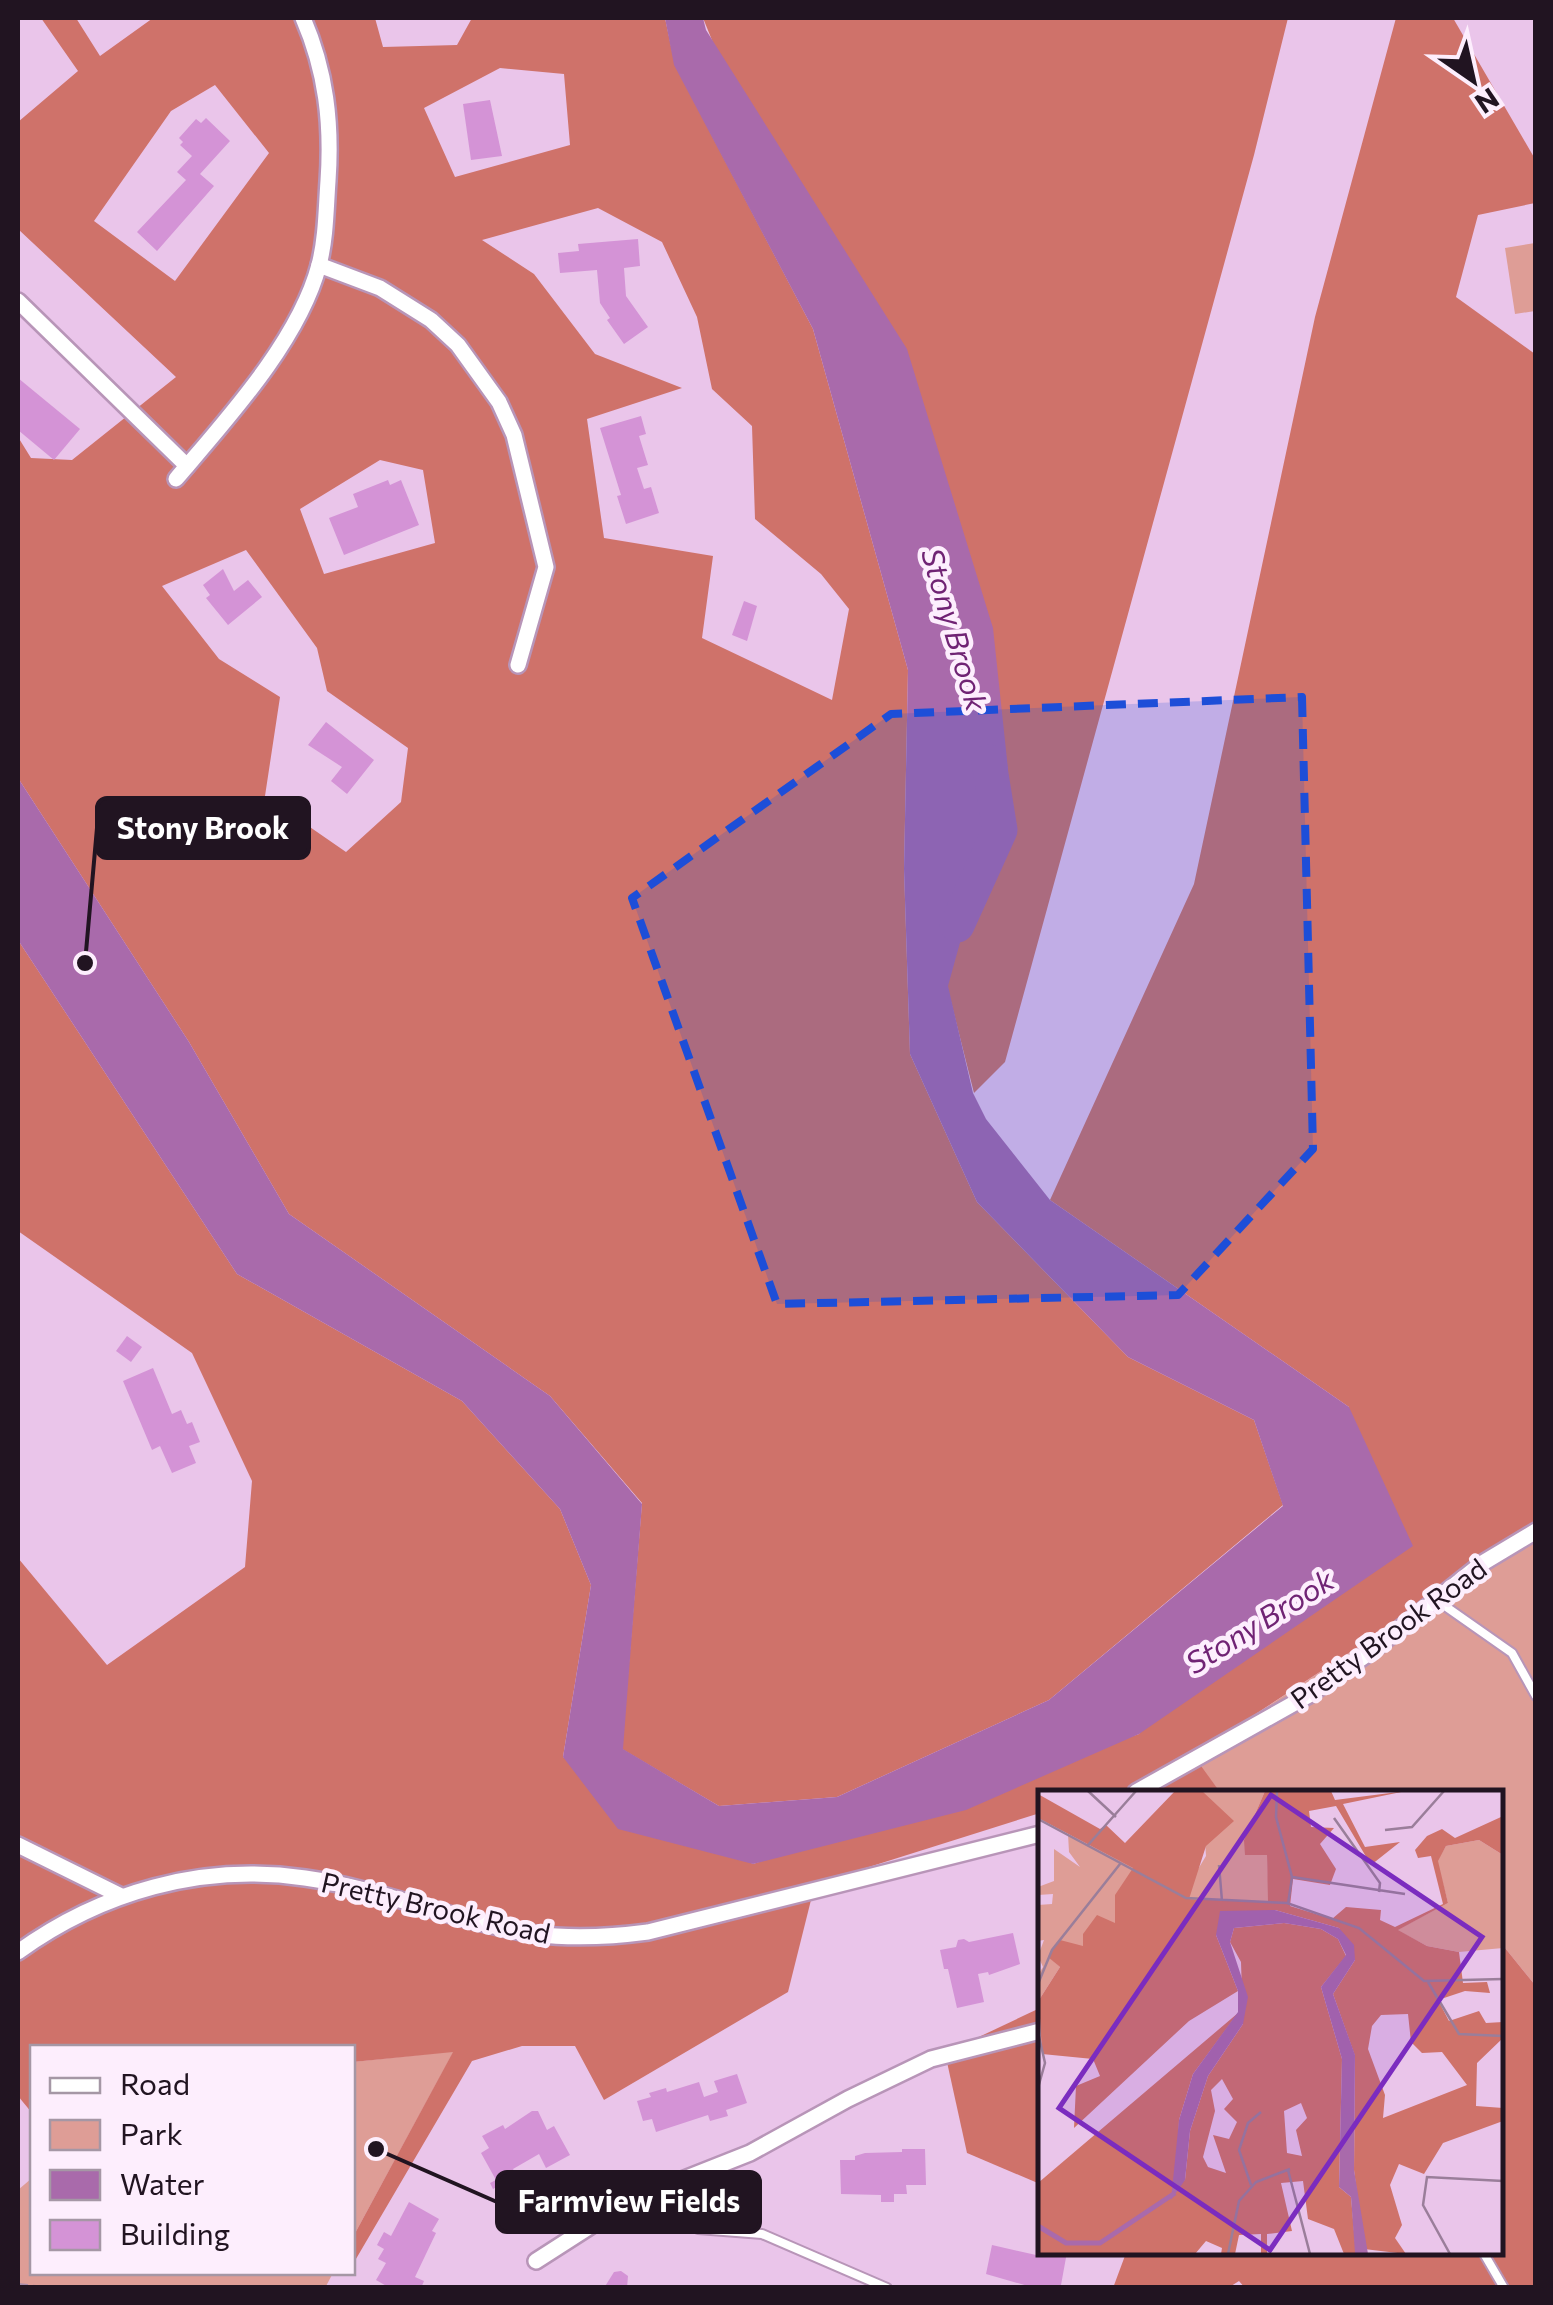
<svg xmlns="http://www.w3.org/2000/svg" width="1553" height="2305" font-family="Commissioner,sans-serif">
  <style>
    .green { fill: #de9d96 }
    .forest { fill: #cf726a; fill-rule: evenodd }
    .water { fill: #a96aab }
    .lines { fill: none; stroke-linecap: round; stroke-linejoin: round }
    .river { stroke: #a96aab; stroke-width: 35 }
    .building { fill: #d493d6 }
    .service-casing { stroke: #b895b8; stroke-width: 12 }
    .minor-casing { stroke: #b895b8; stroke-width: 20 }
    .path { stroke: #a98ca9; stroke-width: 4; stroke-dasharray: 10 5; stroke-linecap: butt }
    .service { stroke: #fff; stroke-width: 8 }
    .minor { stroke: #fff; stroke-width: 15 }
    .marked { fill: #1d4ed8; fill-opacity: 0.2; stroke: #1d4ed8; stroke-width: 8; stroke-dasharray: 20 12; stroke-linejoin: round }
    .labels { text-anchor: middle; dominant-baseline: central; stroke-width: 9; stroke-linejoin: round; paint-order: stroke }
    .street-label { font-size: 28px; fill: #211421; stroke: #fdeefd }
    .water-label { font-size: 30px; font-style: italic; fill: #702374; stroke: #fdeefd }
    .inset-river { fill: none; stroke: #a96aab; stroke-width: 5 }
    .inset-road { fill: none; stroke: #9a7e9a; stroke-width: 2.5 }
    .view { fill: #7b2cbf; fill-opacity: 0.15; stroke: #7b2cbf; stroke-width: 5 }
    .inset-edge { fill: none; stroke: #211421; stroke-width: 5 }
    .leader { fill: none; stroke: #211421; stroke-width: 4 }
    .callout-dot { fill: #211421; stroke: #fdeefd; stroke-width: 4 }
    .callout { fill: #211421; stroke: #211421; stroke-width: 4 }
    .callout-label { font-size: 30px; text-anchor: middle; font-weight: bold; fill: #fff }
  </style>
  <rect width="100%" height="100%" fill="#eac5ea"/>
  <!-- green -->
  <g class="green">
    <path d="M1535,243V311L1515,314L1505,248Z"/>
    <path d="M1535,1531V1985L1501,1943L1500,1792H1220L1192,1756Z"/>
    <path d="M454,2051L353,2237V2062Z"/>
    <path d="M32,2178V2272L333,2273L325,2288L18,2287V2190Z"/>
  </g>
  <!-- forest -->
  <g class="forest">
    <path d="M41,18H76L100,56L153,18H375L383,47L457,45L472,18H665L675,65L813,329L908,670L904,869L910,1054L977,1202L1128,1357L1254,1420L1283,1505L1049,1700L837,1797L719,1806L622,1749L642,1503L550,1396L289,1214L189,1042L18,778V437L31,458L72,460L176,377L18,229V122L78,71ZM500,68L564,74L570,145L455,177L424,108ZM215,85L269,153L175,281L94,221L171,111ZM598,208L662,242L697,317L712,389L752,426L755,519L821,574L849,609L832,700L702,638L713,556L604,538L587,419L682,388L595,354L534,274L482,240ZM380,460L423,470L435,543L324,574L300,509ZM246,550L317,648L327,691L408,748L401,802L346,852L265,796L280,697L219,659L162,586Z"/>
    <path d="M703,18H1288L1254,155L1005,1062L974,1093L947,986L1008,769Z"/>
    <path d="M1396,18H1453L1535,159V203L1478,215L1456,297L1535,354V1531L1193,1755L1220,1792H1040V1813L815,1884L788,1992L604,2100L575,2046H522L472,2061L353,2264V2237L453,2052L353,2062L352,2048H32V2113L18,2096V1558L107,1665L245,1567L252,1481L192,1353L18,1231V940L237,1274L462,1401L560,1509L591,1585L563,1757L753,1864L1139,1734L1349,1407L1050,1200L1194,884L1315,317Z"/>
    <path d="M1501,1943L1535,1985V2287L1245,2288L1239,2281L1228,2288H1113L1126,2253L1500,2252Z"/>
    <path d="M1040,2008V2184L967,2153L945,2053Z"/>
  </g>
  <!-- water -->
  <path class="water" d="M665,18H703L706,30L907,349L993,628L1008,769L948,986L973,1093L986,1119L1050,1200L1349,1407L1413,1546L1139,1734L966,1810L753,1864L618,1829L563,1757L591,1585L560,1509L462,1401L237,1274L18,940V778L189,1042L289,1214L550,1396L642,1504L623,1749L719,1806L837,1797L1049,1700L1283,1506L1254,1420L1128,1357L977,1202L910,1054L904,869L908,670L813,329L674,65Z"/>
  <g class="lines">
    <!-- river -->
    <path class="river" d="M957,925L1000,830L989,762"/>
  </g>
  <!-- building -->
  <g class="building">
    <path d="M490,100L502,156L471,160L463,104Z"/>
    <path d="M206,118L230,141L200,174L214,186L157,251L137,232L186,180L177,172L192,156L180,145L183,142L179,138L196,119L201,123Z"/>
    <path d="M638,239L640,266L624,268L626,296L648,327L624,344L607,320L610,318L600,303L597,270L560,273L558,253L579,251L578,244Z"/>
    <path d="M18,378L80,429L54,460L18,430Z"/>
    <path d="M641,416L646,434L639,436L648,465L637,468L644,489L651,487L659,513L626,524L617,496L621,495L600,428Z"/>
    <path d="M388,480L390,485L401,480L419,525L344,555L329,518L358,507L353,494Z"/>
    <path d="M223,569L234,591L248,580L262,597L228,625L206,598L210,595L203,585Z"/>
    <path d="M744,601L757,606L747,641L732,635Z"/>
    <path d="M326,722L374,760L347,794L331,781L342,767L308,745Z"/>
    <path d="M127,1336L142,1347L131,1362L116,1351Z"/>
    <path d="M153,1368L172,1414L181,1410L187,1424L192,1422L200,1442L189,1446L196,1463L172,1473L160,1446L152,1450L123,1381Z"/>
    <path d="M1013,1933L1020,1964L989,1975L988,1972L978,1974L984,2002L957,2008L948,1969H944L940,1950L956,1947L958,1940L964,1939L969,1942Z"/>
    <path d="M737,2074L747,2103L726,2110L728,2116L710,2121L708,2115L656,2132L652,2119L643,2121L637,2101L651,2097L649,2093L666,2088L667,2092L699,2082L704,2097L718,2092L714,2081Z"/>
    <path d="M532,2111H538L547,2130L554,2126L570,2155L546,2168L539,2154L513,2169L517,2176L493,2189L490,2183L496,2180L481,2153L489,2148L482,2136L503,2125L505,2129Z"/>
    <path d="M902,2149H925L926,2185H906L907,2194H894V2202H881V2195L841,2194L840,2160H855V2156L865,2153L902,2152Z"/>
    <path d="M409,2202L439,2219L432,2231L436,2233L415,2277L424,2281L421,2288H390L376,2280L386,2263L378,2259L384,2249L377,2245L384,2232L391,2236Z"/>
    <path d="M992,2245L1045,2257L1046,2252H1067L1061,2285L1058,2288H1035L986,2274Z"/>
    <path d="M621,2271L628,2276L627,2288H604L614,2272Z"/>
  </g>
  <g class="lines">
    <defs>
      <g id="service">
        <path d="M1435,1599L1512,1653L1536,1696"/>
        <path d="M672,2182L681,2208L698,2229L762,2234L887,2288"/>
        <path d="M1483,2252L1504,2288"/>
      </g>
      <g id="minor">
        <path d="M319,265L380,288L431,320L458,345L499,402L514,435L546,567L518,665"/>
        <path d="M18,301L187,466"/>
        <path d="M176,479C226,420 299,341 319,265C326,238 326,209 328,181C332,123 326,71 303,18"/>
        <path d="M1136,1792L1309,1695L1373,1650L1481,1564L1536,1531"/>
        <path d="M18,1845L121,1896"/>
        <path d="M18,1952C101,1892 202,1863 305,1878C383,1889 457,1922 534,1934C573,1939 610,1937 648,1932L1040,1834"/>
        <path d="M536,2261L631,2200L750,2153L848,2099L931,2059L1040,2031"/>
      </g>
    </defs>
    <!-- service casing -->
    <use href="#service" class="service-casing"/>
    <!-- minor casing -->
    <use href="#minor" class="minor-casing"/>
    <!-- path -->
    <path class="path" d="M18,2285L45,2288"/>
    <!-- service -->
    <use href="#service" class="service"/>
    <!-- minor -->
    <use href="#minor" class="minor"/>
  </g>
  <!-- marked area -->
  <path class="marked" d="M1302,697L1313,1149L1178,1295L777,1304L632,898L891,714Z"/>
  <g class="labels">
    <!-- street labels -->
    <g class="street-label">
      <text transform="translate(1388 1633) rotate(-36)">Pretty Brook Road</text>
      <text transform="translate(436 1907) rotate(13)">Pretty Brook Road</text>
    </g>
    <!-- water labels -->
    <g class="water-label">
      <text transform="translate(956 629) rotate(74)">Stony Brook</text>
      <text transform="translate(1259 1620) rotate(-32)">Stony Brook</text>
    </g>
  </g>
  <!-- overview -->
  <g transform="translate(1038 1790)">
    <rect width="465" height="465" fill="#eac5ea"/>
    <path d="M164,1H227L206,50L229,65L231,112L151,109V94L168,66ZM30,44L96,78L77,133L46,156L11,167L22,177L1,210L0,242V185L5,177L0,166L6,150L0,151V115L14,114L15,104L0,105V97L16,91V59L42,77L31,62ZM441,50L465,65V158L421,162L389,156L359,140L410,113L399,71L408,56Z" fill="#de9d96"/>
    <path d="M137,1H164L196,31L168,56L151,109L230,112L229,65H207L206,50L227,1H293L297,10L368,1L305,14L327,57L362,52L333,75L298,16L271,21L273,37L296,38L282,54L298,79L292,95L255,89L252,116L294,129L308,117L343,120L342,130L357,137L405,114L393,66L380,68L377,60L389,46L404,39L417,48L463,27L465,15V65L441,50L408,56L400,71L410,113L360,140L389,156L421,162L425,193L449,192L452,203L427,201L400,210L411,231L441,221L448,233L465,232V248L439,273L438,316L465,318V331L405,353L386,384L361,374L352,395L364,435L357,448L368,464L326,459L316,380L317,266L295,204L317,170L301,138L237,120L178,145L200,201L151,231L36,338L38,296L62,286L55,269L4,264L1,210L22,177L10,167L22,150L45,156V144L59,125L77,133V105L95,78L0,28V4L62,39L68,35L87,53ZM370,224L373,252L384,263L404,262L429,295L345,328L347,305L330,259L334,236L343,225ZM246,133L283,139L300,149L308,166L283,197L304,269L301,397L313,407L318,464H306L296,439L270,429L265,391L243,393L254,441L229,444V464H223V444L201,445L197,464H183L184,458L168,451L157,464H0V393L200,223L155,284L141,330L139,392L147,390L152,341L170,286L205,234L203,172L192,152L196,138ZM184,289L195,309L186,319L199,332L191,349L175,345L188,383L170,377L165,367L177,321L173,300ZM263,313L269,328L258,340L264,366L249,363L246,321Z" fill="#cf726a" fill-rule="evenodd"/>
    <path d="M237,120L301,138L316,155L317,170L295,204L317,265L316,380L330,464L317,463L313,407L301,397L304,269L283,197L308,165L300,149L283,139L246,133L196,138L192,152L210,207L205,234L170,286L152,341L147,390L133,410L141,330L155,284L200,222V201L178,145L182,121Z" fill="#a96aab"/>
    <path class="inset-river" d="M0,436L28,453H62L137,403"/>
    <path class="inset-road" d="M50,1L78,27M239,1L238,27L254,87M296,28L342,93L341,102M0,29L148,108L249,113L321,138L386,191L465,189M347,40L374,37L406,1M50,55L98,1M181,75L184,111M250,114L254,87L367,104M390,192L421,244L465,246M0,194L14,160L82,74M0,242L7,273L0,298M250,380L272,464M213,395L201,360L210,333L223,322M190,464L201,411L218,392L252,379M412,464L385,415L389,387L465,391"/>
    <path class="view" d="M233,5L444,147L232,460L21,318Z"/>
    <rect width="465" height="465" class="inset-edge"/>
  </g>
  <!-- callouts -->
  <path class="leader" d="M85 963L97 828M376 2149L497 2202"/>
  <g class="callout-dot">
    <circle cx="85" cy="963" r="10"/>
    <circle cx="376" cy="2149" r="10"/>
  </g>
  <g class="callout">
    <rect x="97" y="798" width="212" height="60" rx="10"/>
    <rect x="497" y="2172" width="263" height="60" rx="10"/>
  </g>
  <g class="callout-label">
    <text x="203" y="839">Stony Brook</text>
    <text x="629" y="2212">Farmview Fields</text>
  </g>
  <!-- border -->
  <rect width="1553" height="2305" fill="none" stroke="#211421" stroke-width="40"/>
  <!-- legend -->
  <rect x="30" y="2045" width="325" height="230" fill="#fdeefd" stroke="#a597a5" stroke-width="2.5"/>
  <rect x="50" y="2078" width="50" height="15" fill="#ffffff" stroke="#a597a5" stroke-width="2.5"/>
  <text x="120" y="2095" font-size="30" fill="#211421">Road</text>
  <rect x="50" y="2120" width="50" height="30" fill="#de9d96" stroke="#a597a5" stroke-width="2.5"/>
  <text x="120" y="2145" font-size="30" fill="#211421">Park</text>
  <rect x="50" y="2170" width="50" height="30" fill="#a96aab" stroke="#a597a5" stroke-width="2.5"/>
  <text x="120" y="2195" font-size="30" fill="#211421">Water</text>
  <rect x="50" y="2220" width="50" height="30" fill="#d493d6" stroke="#a597a5" stroke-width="2.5"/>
  <text x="120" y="2245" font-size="30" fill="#211421">Building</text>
  <!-- north arrow -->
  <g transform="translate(1473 80) rotate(146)" stroke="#fdeefd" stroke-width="8" paint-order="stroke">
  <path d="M0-8L18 38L0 25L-18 38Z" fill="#211421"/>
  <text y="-15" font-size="28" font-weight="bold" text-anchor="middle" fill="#211421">N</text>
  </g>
</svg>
